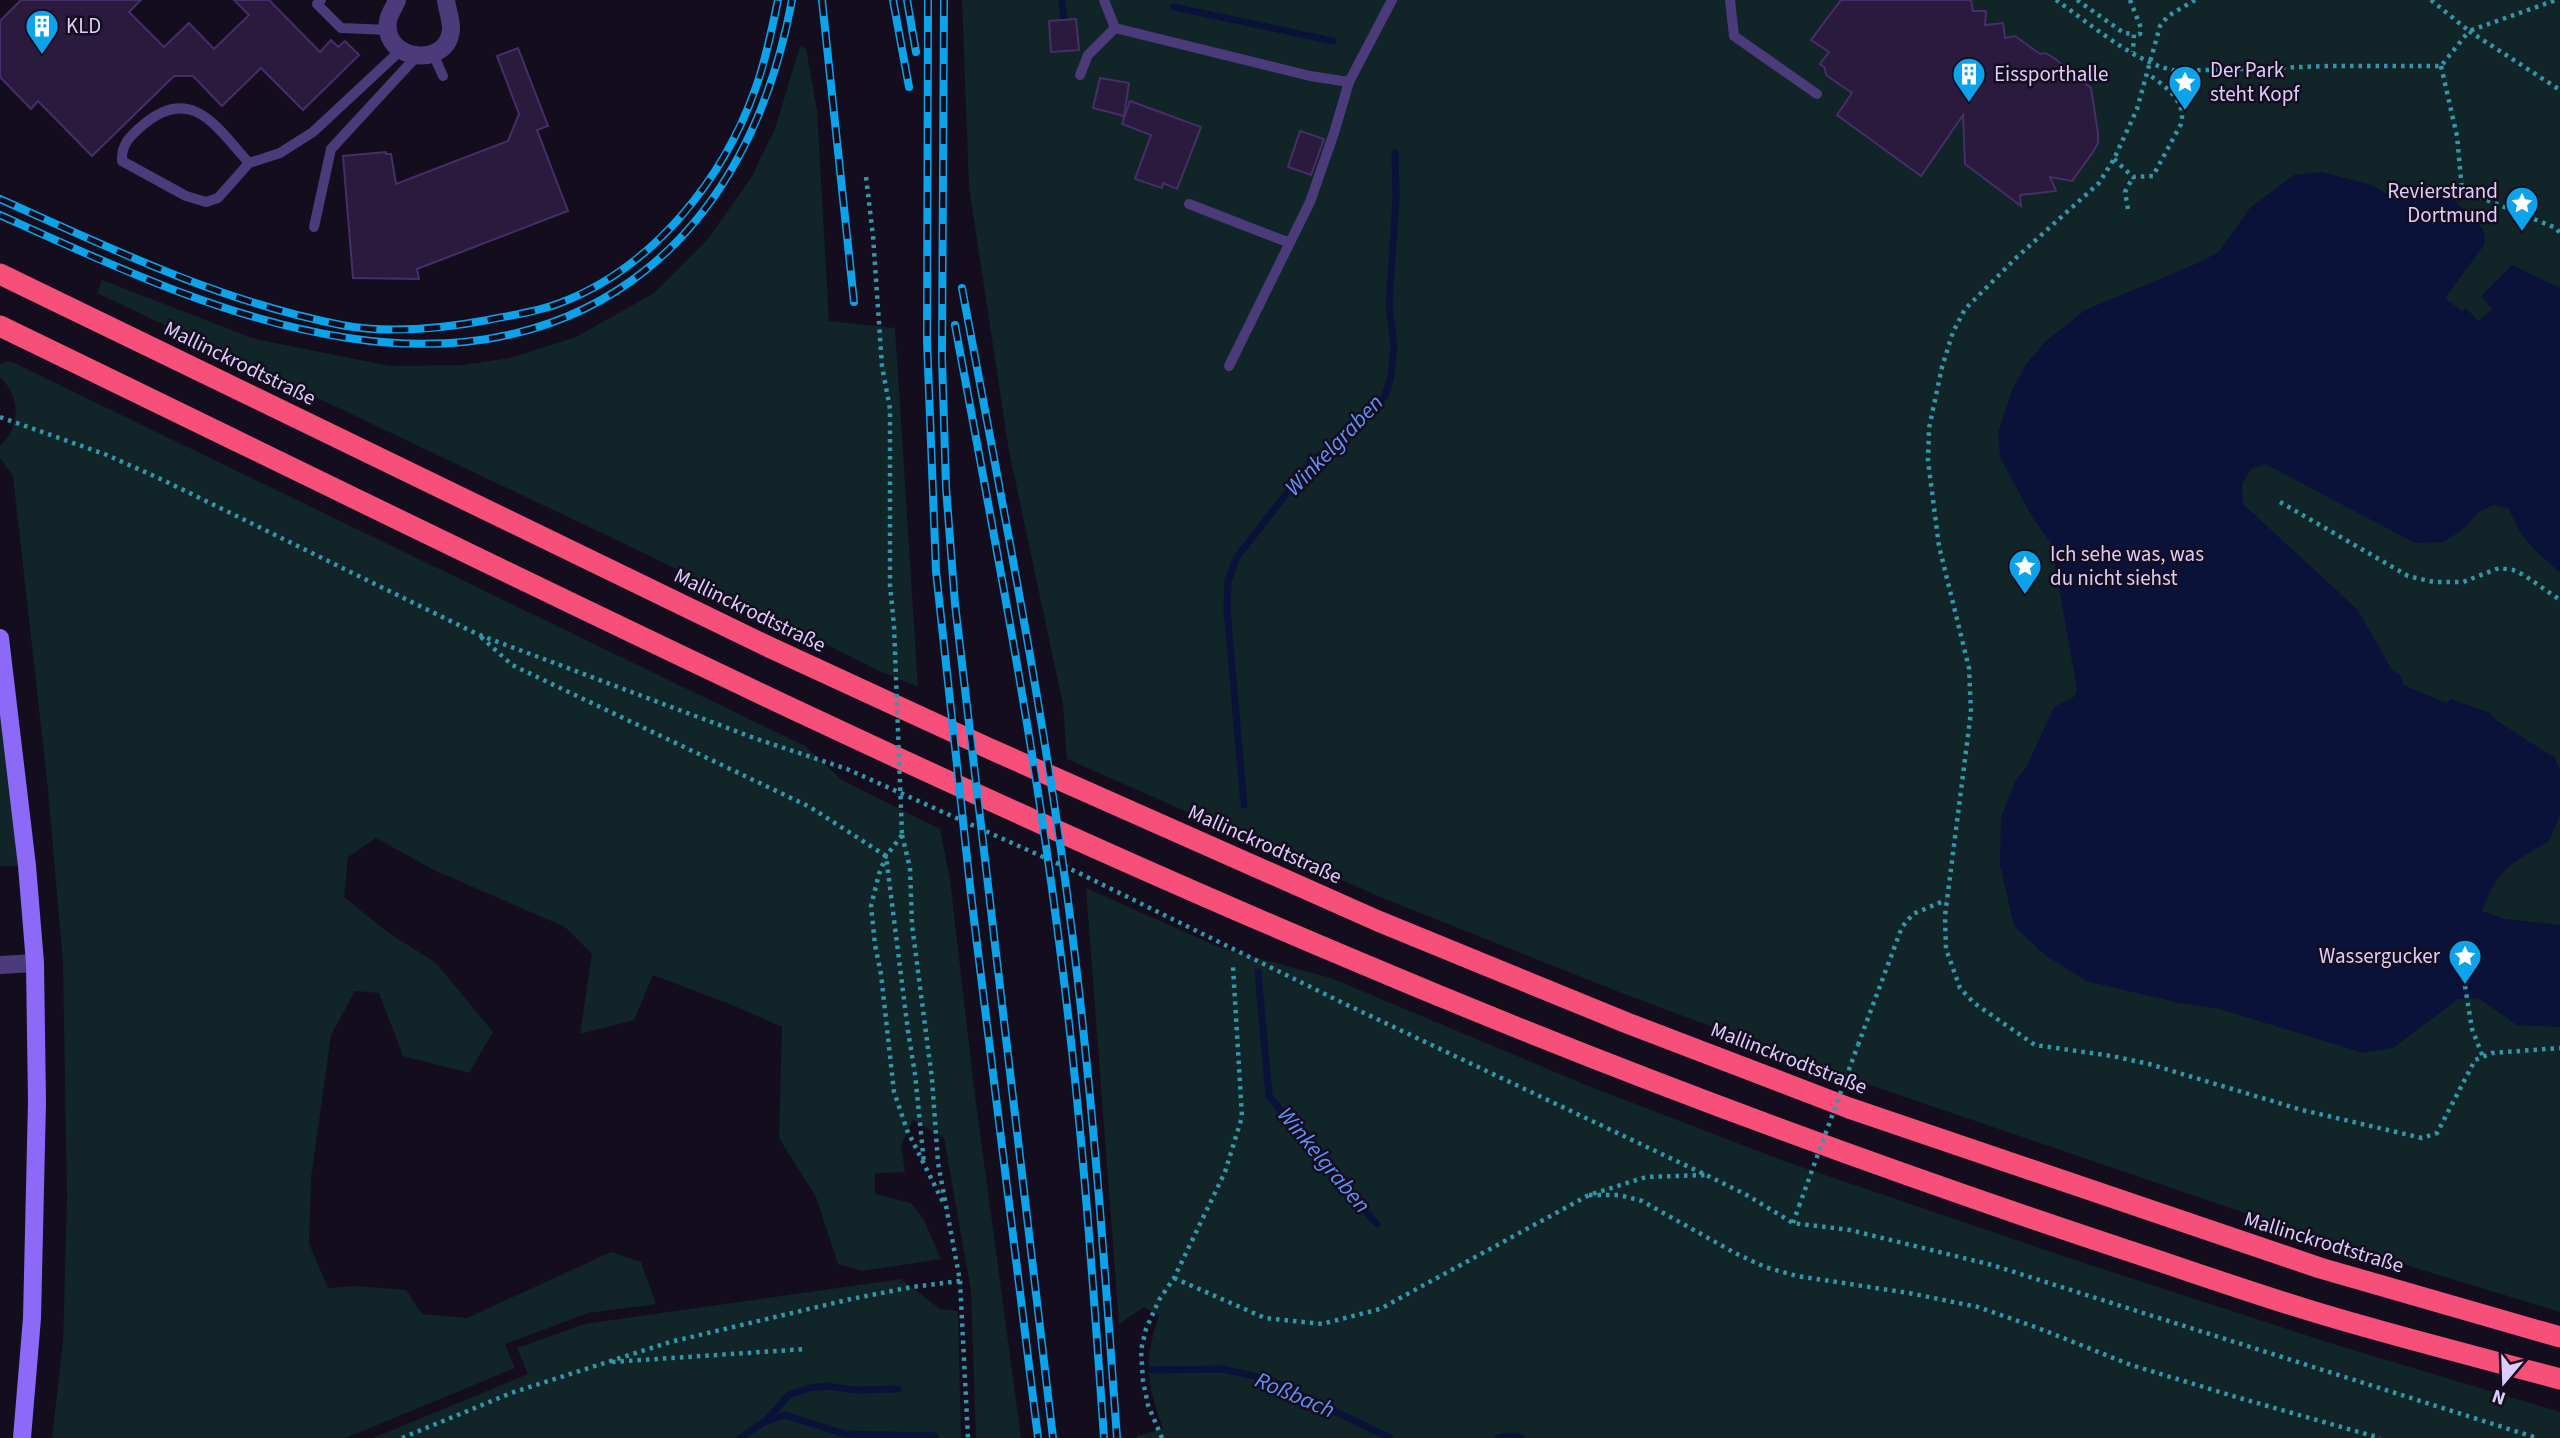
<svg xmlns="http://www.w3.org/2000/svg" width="2560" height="1438" font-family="'Source Sans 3',sans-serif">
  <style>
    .green { fill: #112428 }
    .water { fill: #0b1239 }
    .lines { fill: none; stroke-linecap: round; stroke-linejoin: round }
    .stream { stroke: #0b1239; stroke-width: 7 }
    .building { fill: #291a3e; stroke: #462e69; stroke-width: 2 }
    .path { stroke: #3397aa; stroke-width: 4.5; stroke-dasharray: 3.5 5; stroke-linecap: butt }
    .lane { stroke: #4b3b7b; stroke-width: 10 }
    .street { stroke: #4b3b7b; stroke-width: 18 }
    .secondary { stroke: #8c69f7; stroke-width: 18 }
    .highway { stroke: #f64f7a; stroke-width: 21 }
    .rail-casing { stroke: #0ca3ea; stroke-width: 8 }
    .rail { stroke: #140d1e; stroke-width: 5; stroke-dasharray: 16; stroke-linecap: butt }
    .path-bridge { stroke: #3397aa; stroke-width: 4.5; stroke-dasharray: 3.5 5; stroke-linecap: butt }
    .labels { text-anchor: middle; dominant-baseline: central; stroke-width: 5; stroke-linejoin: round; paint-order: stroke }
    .poi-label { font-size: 21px; fill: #ddcdfc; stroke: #140d1e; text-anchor: start }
    .street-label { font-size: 21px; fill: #ddcdfc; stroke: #140d1e }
    .water-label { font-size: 23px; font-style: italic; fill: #6190f7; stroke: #140d1e }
  </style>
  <rect width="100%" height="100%" fill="#140d1e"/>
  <!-- green -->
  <g class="green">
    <path d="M962,0H2560V1312L2327,1241L1858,1081L1632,997L1385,899L1067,759L1063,705L1009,451L969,187Z"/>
    <path d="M800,46L806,49L817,110L829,321L895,328L918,687L877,670L650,556L97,293L102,280L255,339L390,366L462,365L510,358L576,337L654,293L707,240L751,178L775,129Z"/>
    <path d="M10,361L805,746L842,780L940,829L950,880L974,1088L1021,1438H976L971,1291L944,1138L913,1120L901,1145L905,1172L875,1173V1194L911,1203L924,1220L941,1259L862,1271L838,1264L816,1197L779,1138L782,1027L732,1005L653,975L634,1020L580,1034L592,954L565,927L434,870L376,838L348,857L344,897L386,931L436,963L493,1032L469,1073L403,1056L379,993L355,991L331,1035L311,1178L309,1244L328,1288L354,1286L406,1290L422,1314L467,1318L611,1252L641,1262L656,1304L588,1313L505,1344L515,1368L346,1438H52L63,1342L67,1198L63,963L48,790L13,476L0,458V446C21,426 21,397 0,377V364Z"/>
    <path d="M0,638L27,866H0Z"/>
    <path d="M1086,888L1221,948L1331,978L1586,1085L1781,1160L2066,1257L2333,1344L2560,1412V1438H1137V1436L1163,1429C1147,1383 1143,1363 1159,1315L1144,1307L1119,1324Z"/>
    <path d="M901,1279L940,1309L958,1311L961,1438H373L528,1374L517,1348L584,1324Z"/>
  </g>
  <!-- water -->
  <path class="water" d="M2321,172L2372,185L2385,193L2453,199L2483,229L2485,237L2484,245L2445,298L2462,311L2466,308L2478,321L2492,309L2481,296L2512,265L2560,288V572C2536,553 2520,538 2509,509L2493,505L2479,512L2462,530L2444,542L2415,543L2265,464L2251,469L2242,484L2243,504L2358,610L2392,670L2401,676L2403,685L2446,703L2451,699L2490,713L2496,720L2555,758L2560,771V815L2549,841C2511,864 2498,867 2482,911L2505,919L2560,925V1027L2517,1025L2478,998L2458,999L2393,1048L2363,1053L2220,1009L2179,1003L2086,981L2045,955L2014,926L2000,865L2001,817L2016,780L2027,766L2054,707L2075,696L2077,689L2051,543L2032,517L2000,457L1998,432L2012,390L2027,363L2045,342L2085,310L2198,263L2219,252L2250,208L2294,175Z"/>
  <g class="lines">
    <!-- stream -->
    <g class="stream">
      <path d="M1062,0L1064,20"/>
      <path d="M1174,7L1333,41"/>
      <path d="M1244,805L1227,610L1228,581L1237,557L1312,461L1376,408L1385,396L1391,376L1394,345L1389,305L1396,198L1395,153"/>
      <path d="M1258,972L1269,1096L1332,1174L1377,1224"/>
      <path d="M1152,1370L1222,1369L1268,1379L1390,1438"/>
      <path d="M765,1421L789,1395L809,1388L827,1386L855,1390L898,1389"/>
      <path d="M740,1438L764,1422L785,1415L845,1434L935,1436"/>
      <path d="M1498,1438L1509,1436L1521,1438"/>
    </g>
  </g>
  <!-- building -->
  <g class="building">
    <path d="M21,0H141L129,12L164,47L189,23L214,49L249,15L234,0H269L320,52L331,40L338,47L345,41L359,55L303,110L261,68L222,106L193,76H174L92,156L38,101L31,109L0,77V21Z"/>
    <path d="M1841,0H1971L1973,11H1986L1985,25L2003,23L2005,38L2015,36L2040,54L2045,53L2054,58L2091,88L2098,133V143L2093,152L2072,181L2050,177L2056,191L2020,195L2021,206L1965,164L1963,115L1921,176L1837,115L1852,93L1826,75L1825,68L1820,64L1829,52L1811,40Z"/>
    <path d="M1076,19L1079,50L1051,52L1049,21Z"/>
    <path d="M518,48L548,126L537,130L568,211L417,269L419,279L353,278L343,156L386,152V154H391L396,184L508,141L519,114L497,56Z"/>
    <path d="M1100,78L1129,83L1124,116L1093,108Z"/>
    <path d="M1130,101L1201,127L1177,189L1163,183L1162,188L1135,179L1151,135L1122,124Z"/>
    <path d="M1300,131L1324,139L1311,175L1288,167Z"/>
  </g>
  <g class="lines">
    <!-- path -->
    <g class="path">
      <path d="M2056,0C2089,23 2139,66 2178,71L2330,66H2441L2469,31L2560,90"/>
      <path d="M2077,0L2124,33L2134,34L2133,52"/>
      <path d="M2130,0L2141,28L2140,34H2134"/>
      <path d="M2195,0L2168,16L2160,26L2137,109L2114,159L2099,183L2017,257L1965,309L1953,332L1942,367L1929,428L1928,461L1939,546L1969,668L1971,712L1945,916L1946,949L1960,988L1974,1003L2035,1045L2112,1056L2149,1064L2302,1110L2422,1138L2437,1133L2475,1060L2492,1053L2560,1048"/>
      <path d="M2431,0L2469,31L2556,0"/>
      <path d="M2441,66L2457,136L2462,190L2556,228L2560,233"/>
      <path d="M2114,159L2133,177L2153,176L2181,124C2187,101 2165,86 2148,74"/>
      <path d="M866,177L873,236L882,366L890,409V585L894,626"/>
      <path d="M2128,209L2125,192L2133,177"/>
      <path d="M0,417L107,455L165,481L477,634L754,738L847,769L1079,873L1341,1002L1706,1175L1745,1194L1793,1223L1850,1230L1992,1265L2537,1438"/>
      <path d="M2280,502L2408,576L2434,582H2463L2499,568L2513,570L2524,575L2560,600"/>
      <path d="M481,637L512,665L810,807L886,856L908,1031L915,1074L924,1163"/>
      <path d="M902,835L910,868L912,925L932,1079L938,1163L960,1281L968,1438"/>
      <path d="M902,835L886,856L879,874L871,906L875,945L881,974L894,1092L907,1130L943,1202"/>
      <path d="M2465,986L2472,1029L2483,1057"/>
      <path d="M1858,1045L1902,927L1913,914L1946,900"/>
      <path d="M1589,1195H1619L1642,1201L1735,1253L1765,1267L1797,1276L1909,1293L1978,1307L2038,1328L2131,1365L2243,1399L2380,1438"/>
      <path d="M1793,1223L1799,1206"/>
      <path d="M1174,1278L1265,1318L1322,1324L1380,1309L1589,1195L1646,1177L1705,1175"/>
      <path d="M612,1362L806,1349"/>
      <path d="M402,1438L511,1393L670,1342L851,1299L912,1287L960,1281"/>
      <path d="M1162,1438L1148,1405L1143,1381L1141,1350L1146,1329L1159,1300L1174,1278L1225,1172L1242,1117L1233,967"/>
    </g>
    <!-- lane -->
    <g class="lane">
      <path d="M321,0L317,4L341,28L390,30"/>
      <path d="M1104,0L1115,28L1310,76L1349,82"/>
      <path d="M1730,0L1734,36L1817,94"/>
      <path d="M433,54L443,76"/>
      <path d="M1080,75L1088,55L1115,28"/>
      <path d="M249,163C218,129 192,83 143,125C131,135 121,144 122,161L186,196L206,202L218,198L249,163L280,153L313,132L401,50"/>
      <path d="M1189,204L1290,243"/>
      <path d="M314,227L331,149L416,57"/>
      <path d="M1229,366L1310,202L1334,133L1349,82L1392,0"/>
    </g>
    <!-- street -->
    <g class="street">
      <path d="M397,0C395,6 389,14 388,21C382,62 450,69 451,28C451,19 447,9 446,0"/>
      <path d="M0,965L35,963"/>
    </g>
    <!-- secondary -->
    <path class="secondary" d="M0,638L27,866L35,963L37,1102L32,1318L22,1438"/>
    <!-- highway -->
    <g class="highway">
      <path d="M0,274L769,647L988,748L1378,921L1627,1023L1849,1108L2320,1268L2560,1337"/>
      <path d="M0,326C451,544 900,770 1363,964C1611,1069 1864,1163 2120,1248C2181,1268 2243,1290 2305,1309C2389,1335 2475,1356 2560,1379"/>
    </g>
    <defs>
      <g id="rail">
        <path d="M822,0L854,302"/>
        <path d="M893,0L909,87"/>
        <path d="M907,0L916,52"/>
        <path d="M928,0L927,340L936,571L971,895L1038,1438"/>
        <path d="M944,0L942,358L946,487L955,604L1053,1438"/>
        <path d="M0,199C112,249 219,301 341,325C389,334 440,329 488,320C512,315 537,312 560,303C653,268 724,179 756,87C766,59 772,29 778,0"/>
        <path d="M0,215C111,265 227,320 348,338C592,375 749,233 792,0"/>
        <path d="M962,288C1002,502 1045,716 1072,932C1093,1100 1105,1269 1117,1438"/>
        <path d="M955,325C992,525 1031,724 1057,926C1080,1096 1092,1267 1104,1438"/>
      </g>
    </defs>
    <!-- rail casing -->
    <use href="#rail" class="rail-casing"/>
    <!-- rail -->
    <use href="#rail" class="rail"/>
    <!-- path-bridge -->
    <g class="path-bridge">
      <path d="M894,626L902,835"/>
      <path d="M1799,1206L1858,1045"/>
    </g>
  </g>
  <!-- icons -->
  <defs>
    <symbol id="building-pin" viewBox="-11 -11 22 30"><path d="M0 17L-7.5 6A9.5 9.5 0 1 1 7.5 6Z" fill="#0ca3ea" stroke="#140d1e"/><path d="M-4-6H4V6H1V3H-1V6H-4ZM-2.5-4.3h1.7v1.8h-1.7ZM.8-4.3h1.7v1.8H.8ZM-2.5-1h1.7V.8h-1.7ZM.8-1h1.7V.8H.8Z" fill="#fff"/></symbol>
    <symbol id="sight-pin" viewBox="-11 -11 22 30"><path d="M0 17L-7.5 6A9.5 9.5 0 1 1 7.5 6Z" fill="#0ca3ea" stroke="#140d1e"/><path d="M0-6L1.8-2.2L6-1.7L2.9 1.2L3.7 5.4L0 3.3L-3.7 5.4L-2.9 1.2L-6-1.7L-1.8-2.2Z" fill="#fff"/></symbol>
  </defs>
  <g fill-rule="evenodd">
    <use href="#building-pin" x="23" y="7" width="38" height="52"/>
    <use href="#building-pin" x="1950" y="55" width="38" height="52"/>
    <use href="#sight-pin" x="2166" y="63" width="38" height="52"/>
    <use href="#sight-pin" x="2503" y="184" width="38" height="52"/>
    <use href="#sight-pin" x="2006" y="547" width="38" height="52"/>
    <use href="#sight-pin" x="2446" y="937" width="38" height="52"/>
  </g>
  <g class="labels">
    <!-- poi labels -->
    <g class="poi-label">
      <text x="66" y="26">KLD</text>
      <text x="2210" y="70">Der Park<tspan x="2210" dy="24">steht Kopf</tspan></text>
      <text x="1994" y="74">Eissporthalle</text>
      <text x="2498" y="191" text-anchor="end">Revierstrand<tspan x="2498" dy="24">Dortmund</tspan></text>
      <text x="2050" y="554">Ich sehe was, was<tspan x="2050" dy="24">du nicht siehst</tspan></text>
      <text x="2440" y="956" text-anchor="end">Wassergucker</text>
    </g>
    <!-- street labels -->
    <g class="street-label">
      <text transform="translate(240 363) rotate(26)">Mallinckrodtstraße</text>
      <text transform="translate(750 610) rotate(26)">Mallinckrodtstraße</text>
      <text transform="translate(1265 844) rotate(24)">Mallinckrodtstraße</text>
      <text transform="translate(1789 1058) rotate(21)">Mallinckrodtstraße</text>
      <text transform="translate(2324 1242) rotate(17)">Mallinckrodtstraße</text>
    </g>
    <!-- water labels -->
    <g class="water-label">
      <text transform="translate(1334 445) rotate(-46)">Winkelgraben</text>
      <text transform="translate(1324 1160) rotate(50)">Winkelgraben</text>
      <text transform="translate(1295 1395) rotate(23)">Roßbach</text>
    </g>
  </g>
  <!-- north arrow -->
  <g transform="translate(2504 1382) rotate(199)" stroke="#140d1e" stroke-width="5" paint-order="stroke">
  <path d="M0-5L12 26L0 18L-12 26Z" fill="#ddcdfc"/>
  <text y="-10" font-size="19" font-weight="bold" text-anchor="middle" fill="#ddcdfc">N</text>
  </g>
</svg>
